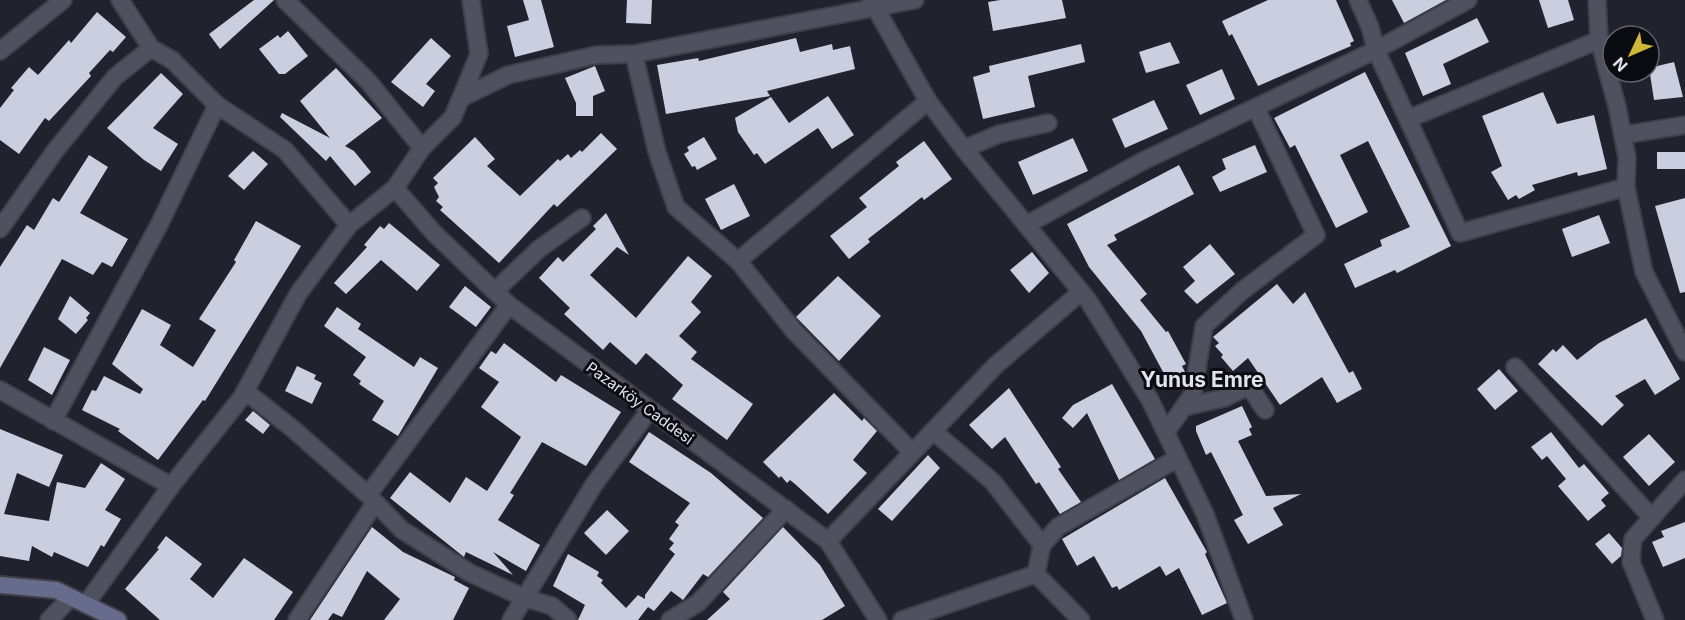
<svg xmlns="http://www.w3.org/2000/svg" width="1685" height="620" font-family="Inter,sans-serif">
  <style>
    .building { fill: #cbcede }
    .lines { fill: none; stroke-linecap: round; stroke-linejoin: round }
    .minor-casing { stroke: #3e3f49; stroke-width: 20 }
    .tertiary-casing { stroke: #3e3f49; stroke-width: 20 }
    .secondary-casing { stroke: #3e3f49; stroke-width: 20 }
    .minor { stroke: #4f515f; stroke-width: 16 }
    .tertiary { stroke: #4f515f; stroke-width: 16 }
    .secondary { stroke: #686c8c; stroke-width: 16 }
    .labels { text-anchor: middle; dominant-baseline: central; stroke-width: 6; stroke-linejoin: round; paint-order: stroke }
    .street-label { font-size: 15px; fill: #e2e3ec; stroke: #0b0c11 }
    .district-label { font-size: 21px; font-weight: bold; fill: #e2e3ec; stroke: #0b0c11 }
  </style>
  <rect width="100%" height="100%" fill="#21222e"/>
  <!-- building -->
  <g class="building">
    <path d="M254,0H274L220,49L209,34Z"/>
    <path d="M523,0H541L554,47L515,57L507,26L529,20Z"/>
    <path d="M627,0H652L651,24L626,23Z"/>
    <path d="M1000,0H1062L1066,18L993,31L988,2Z"/>
    <path d="M1268,0H1336L1354,41L1350,43L1351,46L1258,86L1232,34L1229,36L1222,21Z"/>
    <path d="M1392,0H1446L1404,23Z"/>
    <path d="M1539,0H1568L1574,20L1548,28Z"/>
    <path d="M97,12L126,37L113,52L110,50L89,73L91,76L49,121L45,118L19,154L0,140V108L14,90L11,88L29,67L38,75L69,40L71,43Z"/>
    <path d="M1477,18L1489,42L1443,64L1451,84L1423,96L1405,53Z"/>
    <path d="M288,31L308,56L285,74H279L259,49L278,35L280,38Z"/>
    <path d="M431,38L451,56L426,84L435,91L423,107L391,82Z"/>
    <path d="M796,38L800,52L832,44L833,50L850,46L855,69L767,91L770,96L666,114L657,65L698,58L699,61Z"/>
    <path d="M1170,42L1180,63L1146,73L1139,52Z"/>
    <path d="M1081,44L1085,62L1028,76L1035,107L983,119L973,77L990,72L989,66Z"/>
    <path d="M1674,62L1683,97L1654,100L1649,68Z"/>
    <path d="M595,66L605,91L593,96V116H576V103L565,78Z"/>
    <path d="M336,68L382,118L345,146L354,151L371,172L355,186L330,156L326,161L280,117L282,113L330,138L300,101Z"/>
    <path d="M1222,69L1235,99L1200,115L1186,85Z"/>
    <path d="M1365,72L1451,246L1397,273L1395,270L1355,288L1344,264L1382,246L1380,240L1410,227L1368,141L1340,155L1368,212L1336,228L1295,145L1290,148L1274,118Z"/>
    <path d="M161,73L183,94L153,128L178,144L161,171L144,160L107,128Z"/>
    <path d="M1543,92L1557,124L1594,115L1607,169L1578,176L1577,172L1532,185L1535,190L1519,199L1516,195L1508,200L1491,172L1502,166L1482,116Z"/>
    <path d="M828,96L854,135L832,149L818,128L765,164L757,153L754,155L738,132L735,118L771,97L789,123Z"/>
    <path d="M1154,100L1168,129L1125,148L1112,119Z"/>
    <path d="M601,133L617,149L557,207L554,204L499,263L440,210L443,207L436,201L439,197L434,187L438,183L433,178L475,137L495,159L487,166L520,196L558,159L560,161L568,154L571,158L580,150L582,152Z"/>
    <path d="M704,137L717,159L697,170L695,166L692,167L684,154L689,151L687,147Z"/>
    <path d="M1073,138L1088,171L1033,195L1018,162Z"/>
    <path d="M924,141L952,179L924,200L922,197L868,239L870,242L849,259L830,236L867,207L859,198L899,166L896,162Z"/>
    <path d="M1255,145L1267,172L1220,192L1212,177L1226,169L1222,159Z"/>
    <path d="M253,151L268,164L244,190L228,176Z"/>
    <rect x="1657" y="152" width="28" height="17"/>
    <path d="M89,155L108,167L80,213L128,239L112,267L102,262L93,275L62,259L0,368V267L27,225L34,230L53,198L59,202Z"/>
    <path d="M1179,165L1194,194L1114,235L1117,240L1107,245L1147,294L1140,300L1166,332L1168,331L1186,364L1182,366L1186,374L1169,383L1141,331L1089,267L1067,224Z"/>
    <path d="M734,184L750,216L721,230L705,199Z"/>
    <path d="M1685,198V292L1680,293L1655,206Z"/>
    <path d="M606,213L629,255L617,247L590,275L636,318L688,256L712,276L691,302L701,312L679,336L697,352L691,359L753,404L727,440L672,399L683,385L646,353L636,365L610,342L603,350L564,314L570,308L539,278L558,257L563,262L596,229L593,226Z"/>
    <path d="M1599,215L1610,243L1572,257L1562,229Z"/>
    <path d="M256,221L301,246L205,401L203,400L158,460L118,431L120,429L82,410L92,390L96,391L104,376L140,394L143,389L112,364L142,309L171,325L160,345L193,367L216,330L199,319L236,262L234,260Z"/>
    <path d="M389,223L440,265L417,291L381,260L346,294L334,283L367,247L364,245L380,226L384,229Z"/>
    <path d="M1210,244L1235,274L1197,304L1184,291L1195,281L1183,267Z"/>
    <path d="M1032,252L1049,273L1029,293L1010,270Z"/>
    <path d="M838,276L881,316L839,361L796,317Z"/>
    <path d="M1277,284L1293,304L1305,292L1349,373L1353,371L1362,389L1337,403L1322,377L1280,405L1248,358L1233,371L1221,357L1223,355L1215,346L1219,343L1213,337Z"/>
    <path d="M465,286L491,307L476,327L449,307Z"/>
    <path d="M70,296L90,313L86,318L88,320L76,334L58,319Z"/>
    <path d="M337,307L361,324L358,329L414,367L420,357L438,368L398,436L372,420L384,401L359,384L361,381L353,375L366,357L324,326Z"/>
    <path d="M1646,318L1680,379L1655,395L1645,379L1615,396L1624,405L1602,426L1538,364L1553,349L1556,352L1563,345L1577,360L1599,343Z"/>
    <path d="M504,343L556,382L561,375L621,412L586,466L542,442L510,493L514,495L498,520L540,545L526,571L493,552L513,575L466,552L464,557L390,498L410,472L450,503L466,477L487,491L521,437L481,407L499,382L479,368L491,351L496,354Z"/>
    <path d="M44,347L70,360L52,395L28,380Z"/>
    <path d="M297,366L316,375L314,379L322,383L312,404L285,391Z"/>
    <path d="M1499,369L1518,391L1495,410L1477,389Z"/>
    <path d="M1112,384L1155,459L1119,480L1087,413L1073,428L1062,418L1073,405Z"/>
    <path d="M1009,388L1061,467L1058,469L1081,502L1060,514L1039,482L1036,484L1005,437L992,449L969,425Z"/>
    <path d="M834,393L862,421L864,418L877,431L853,460L867,473L828,514L795,484L790,480L787,483L781,476L779,478L763,462Z"/>
    <path d="M1242,406L1252,427L1249,429L1252,435L1238,441L1266,496L1301,494L1273,508L1283,525L1248,544L1234,520L1243,515L1211,452L1206,455L1196,431V426Z"/>
    <path d="M253,411L270,425L263,434L245,420Z"/>
    <path d="M0,429L63,455L49,487L17,473L4,514L49,521L57,482L85,488L101,463L125,479L105,510L121,519L104,547L101,545L88,567L54,552L52,557L32,546L29,561L0,556Z"/>
    <path d="M649,432L711,473L763,518L708,577L703,574L683,600L671,591L654,611L648,607L638,620H578L585,605L553,586L568,554L599,572L597,576L603,580L601,583L626,608L638,595L645,599V595L675,554L669,549L674,543L669,539L679,525L675,522L690,503L629,462Z"/>
    <path d="M1551,432L1579,468L1584,464L1609,493L1601,500L1606,506L1588,521L1558,486L1566,479L1547,456L1542,460L1531,447Z"/>
    <path d="M1649,434L1675,462L1649,486L1623,457Z"/>
    <path d="M928,455L940,468L892,521L878,509Z"/>
    <path d="M1165,478L1207,552L1205,554L1227,603L1202,615L1179,568L1166,576L1160,566L1119,590L1117,586L1112,588L1094,556L1077,566L1062,539Z"/>
    <path d="M607,510L629,531L606,555L584,533Z"/>
    <path d="M1685,522V558L1663,567L1652,542L1664,537L1661,531Z"/>
    <path d="M372,527L403,552L455,577L454,580L469,588L453,620H384L400,599L367,571L342,617L333,613L328,620H310Z"/>
    <path d="M783,527L820,565L845,606L822,620H707L730,599L723,592Z"/>
    <path d="M1609,533L1622,548L1621,556L1612,564L1595,544Z"/>
    <path d="M166,536L202,564L190,579L213,598L244,558L293,592L274,620H160L125,589L159,549L157,548Z"/>
  </g>
  <g class="lines">
    <defs>
      <g id="minor">
        <path d="M120,0L151,48L172,60L217,105L285,150L349,225"/>
        <path d="M285,0L368,81L422,148"/>
        <path d="M871,0L928,101L964,149L1088,300L1150,400L1205,514L1244,620"/>
        <path d="M1358,0L1370,27L1376,50L1460,233L1626,187"/>
        <path d="M1597,0L1599,40L1617,106L1627,157L1626,187L1644,272L1685,352"/>
        <path d="M0,51L63,0"/>
        <path d="M634,54L657,152L676,207L738,261L794,331L912,452"/>
        <path d="M461,98L508,75L597,55L634,54L873,8"/>
        <path d="M1408,119L1599,40"/>
        <path d="M1623,135L1685,125"/>
        <path d="M964,149L999,134L1048,123"/>
        <path d="M395,188L434,233L509,305L828,541L878,620"/>
        <path d="M1026,225L1143,161L1376,50L1468,0"/>
        <path d="M0,229L55,151L115,77L151,48"/>
        <path d="M738,261L928,101"/>
        <path d="M495,291L539,249L582,218"/>
        <path d="M1515,367L1652,518"/>
        <path d="M0,390L171,486"/>
        <path d="M245,391L293,429L368,495L402,530L470,573L525,598L552,606L568,620"/>
        <path d="M1184,407L1224,398L1249,386L1265,410"/>
        <path d="M53,421L159,225L217,105"/>
        <path d="M933,431L993,482L1042,545"/>
        <path d="M1166,432L1193,394L1204,326L1242,291L1316,235L1256,108"/>
        <path d="M368,495L509,305"/>
        <path d="M828,541L996,365L1081,292"/>
        <path d="M1036,574L1081,620"/>
        <path d="M49,620L71,597"/>
        <path d="M297,620L375,503"/>
        <path d="M511,620L595,483L649,411"/>
        <path d="M670,620L698,603L786,509"/>
        <path d="M902,620L1036,574L1042,545L1058,527L1178,458"/>
        <path d="M1655,620L1631,562L1633,539L1685,480"/>
      </g>
      <g id="tertiary">
        <path d="M873,8L915,0"/>
        <path d="M86,604L171,486L242,397L298,294L349,225L395,188L422,148L453,117L479,54L471,0"/>
      </g>
      <path id="secondary" d="M0,585L56,590L118,620"/>
    </defs>
    <!-- minor casing -->
    <use href="#minor" class="minor-casing"/>
    <!-- tertiary casing -->
    <use href="#tertiary" class="tertiary-casing"/>
    <!-- secondary casing -->
    <use href="#secondary" class="secondary-casing"/>
    <!-- minor -->
    <use href="#minor" class="minor"/>
    <!-- tertiary -->
    <use href="#tertiary" class="tertiary"/>
    <!-- secondary -->
    <use href="#secondary" class="secondary"/>
  </g>
  <g class="labels">
    <!-- street labels -->
    <g class="street-label">
      <text transform="translate(640 403) rotate(36)">Pazarköy Caddesi</text>
    </g>
    <!-- district labels -->
    <g class="district-label">
      <text x="1202" y="379">Yunus Emre</text>
    </g>
  </g>
  <!-- north arrow -->
  <g transform="translate(1631 54) rotate(226)"><circle r="28" fill="#0b0c11" stroke="#616269" stroke-width="1.5"/>
  <path d="M0-4.5L10 22L0 15L-10 22Z" fill="#cfb837"/>
  <text y="-9" font-size="16" font-weight="bold" text-anchor="middle" fill="#e2e3ec">N</text>
  </g>
</svg>
